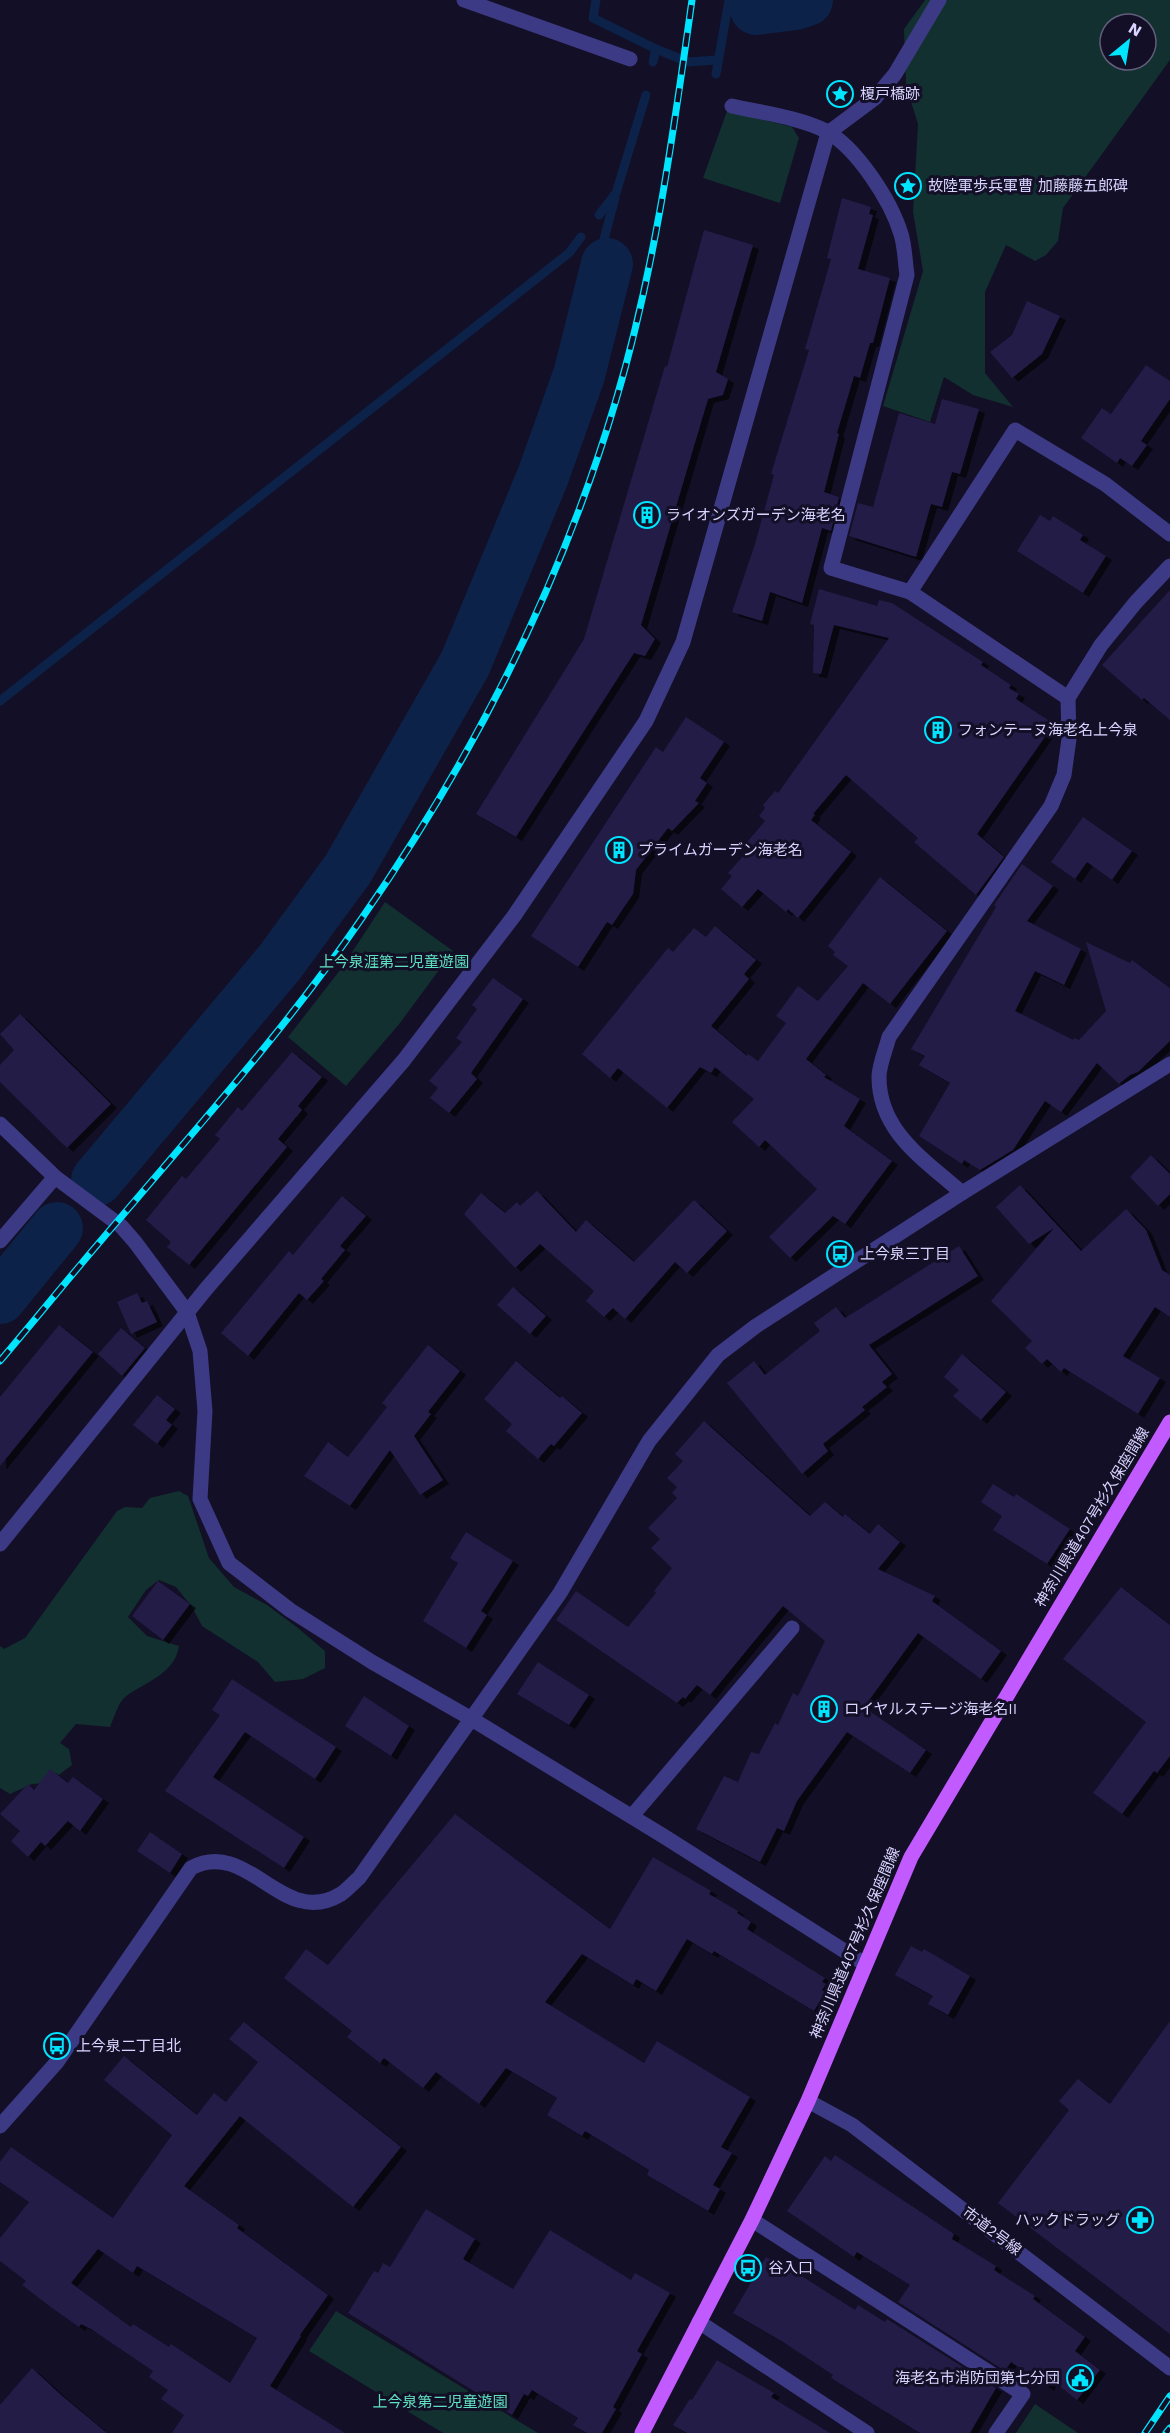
<svg xmlns="http://www.w3.org/2000/svg" width="1170" height="2433" font-family="'Work Sans','Noto Sans JP',sans-serif">
  <style>
    .green { fill: #12302f; fill-rule: evenodd }
    .lines { fill: none; stroke-linecap: round; stroke-linejoin: round }
    .stream { stroke: #0c2248; stroke-width: 9 }
    .river { stroke: #0c2248; stroke-width: 52 }
    .building { fill: #241b47; fill-rule: evenodd; filter: url(#shadow) }
    .minor { stroke: #3d3a85; stroke-width: 15 }
    .major { stroke: #c25bff; stroke-width: 15 }
    .rail-casing { stroke: #00e5ff; stroke-width: 7 }
    .rail { stroke: #130f26; stroke-width: 4.5; stroke-dasharray: 14; stroke-linecap: butt }
    .labels { text-anchor: middle; dominant-baseline: central; stroke-width: 6; stroke-linejoin: round; paint-order: stroke }
    .poi-label { font-size: 15px; fill: #d9d4ff; stroke: #130f26; text-anchor: start }
    .park-label { font-size: 15px; fill: #5fe0c0; stroke: #130f26 }
    .street-label { font-size: 15px; fill: #d9d4ff; stroke: #130f26 }
  </style>
  <defs>
    <filter id="shadow"><feDropShadow dx="6" dy="4" stdDeviation="0" flood-color="#0009"/></filter>
  </defs>
  <rect width="100%" height="100%" fill="#130f26"/>
  <!-- green -->
  <g class="green">
    <path d="M925,0H1170V60L1063,208L1058,241L1046,255L1035,261L1006,245L985,292V373L1013,407L973,395L944,377L930,422L883,406L923,271L913,212L918,124L906,86L904,29ZM1110,24H1146V60H1110Z"/>
    <path d="M727,111L792,127L799,138L780,203L703,178Z"/>
    <path d="M385,902L453,951L400,1023L346,1086L288,1037L341,969Z"/>
    <path d="M179,1491L188,1496L209,1558L234,1587L267,1605L298,1628L325,1651V1668L303,1679L275,1682L258,1662L202,1626L192,1607L176,1587L159,1580L146,1590L128,1617L147,1636L179,1646C175,1674 145,1682 125,1697C118,1703 114,1718 110,1727L76,1724L60,1743L69,1749L72,1765L48,1783L32,1784L10,1794L0,1788V1646L4,1649L25,1638L117,1511L125,1507L142,1508L150,1498Z"/>
    <path d="M336,2311L538,2433H443L309,2351Z"/>
    <path d="M1035,2404L1078,2433H1016Z"/>
  </g>
  <g class="lines">
    <!-- stream -->
    <g class="stream">
      <path d="M596,0L593,18L656,49L688,62L717,60"/>
      <path d="M653,62L656,49"/>
      <path d="M716,74L729,0"/>
      <path d="M599,215L616,193L646,95"/>
      <path d="M607,264L604,239L615,198"/>
      <path d="M0,701L569,253L581,237"/>
    </g>
    <!-- river -->
    <g class="river">
      <path d="M756,9L795,4L807,0"/>
      <path d="M97,1180L280,962L348,869L465,664L543,476L579,375L607,264"/>
      <path d="M0,1298L57,1228"/>
    </g>
  </g>
  <!-- building -->
  <g class="building">
    <path d="M842,198L871,207L869,214L873,215L858,269L890,278L873,343H870L860,378L854,376L837,433L839,434L824,492L839,497L831,531L822,528L802,603L770,592L762,621L732,612L755,544L774,475L771,474L809,350L805,349L831,259L827,258Z"/>
    <path d="M704,230L753,245L716,372L728,379L723,395L708,399L641,625L655,639L645,656L634,653L516,837L476,814L584,639L665,366L667,367Z"/>
    <path d="M1027,301L1060,316L1042,354L1012,378L990,352L1012,335Z"/>
    <path d="M1146,365L1170,381V399L1141,441L1147,445L1132,466L1120,458L1117,463L1081,438L1102,408L1111,414Z"/>
    <path d="M942,399L979,409L960,474L952,472L942,507L931,504L916,557L849,536L858,503L873,507L899,413L935,424Z"/>
    <path d="M1040,515L1050,521L1053,516L1083,535L1080,540L1106,556L1083,593L1017,551Z"/>
    <path d="M819,589L877,606L879,600L892,603L983,662L981,665L1011,685L1009,688L1019,694L1016,699L1054,724L977,834L1004,857L976,895L914,842L918,838L846,775L813,814L815,815L811,820L851,852L798,918L788,909L786,912L758,889L742,907L721,889L732,876L728,873L752,846L747,842L765,821L759,816L765,808L763,805L775,791L778,793L889,638L834,625L821,674L813,673L814,625L810,624Z"/>
    <path d="M1170,590V720L1144,698L1142,700L1102,665Z"/>
    <path d="M686,717L724,742L700,778L707,783L695,801L699,803L672,831L668,828L636,870L633,894L612,925L607,922L578,967L531,936L656,747L663,752Z"/>
    <path d="M1083,817L1132,851L1112,880L1087,862L1075,879L1051,862Z"/>
    <path d="M1022,864L1053,886L1027,921L1081,949L1064,985L1035,971L1015,1011L1073,1040L1074,1038L1079,1040L1106,1011L1086,942L1130,963L1132,960L1170,988V1041L1138,1072L1130,1075L1119,1084L1097,1063L1061,1112L1045,1101L1013,1150L980,1170L964,1160L962,1164L919,1136L950,1083L919,1065L925,1056L911,1049L996,907L994,905Z"/>
    <path d="M880,877L947,931L890,1004L863,983L806,1059L826,1075L824,1077L860,1099L844,1126L892,1161L845,1224L833,1216L790,1258L769,1237L817,1189L765,1140L759,1147L732,1122L754,1099L715,1067L711,1073L700,1067L667,1108L618,1068L610,1078L582,1054L668,948L673,952L694,928L706,937L715,926L756,960L744,974L749,979L711,1026L747,1056L748,1054L758,1061L786,1023L776,1016L798,986L818,1001L848,966L833,955L835,952L828,946Z"/>
    <path d="M493,978L523,999L471,1073L477,1079L449,1113L430,1098L438,1088L429,1081L462,1042L456,1038L477,1009L472,1005Z"/>
    <path d="M20,1014L111,1104L67,1148L0,1082V1065L14,1050L0,1034Z"/>
    <path d="M292,1052L322,1077L298,1106L302,1110L278,1139L287,1147L189,1265L167,1247L171,1242L146,1220L182,1176L186,1179L220,1139L215,1135L238,1107L242,1111Z"/>
    <path d="M1151,1155L1170,1174V1194L1158,1206L1130,1177Z"/>
    <path d="M1020,1185L1081,1251L1126,1209L1146,1230L1162,1270L1170,1275V1317L1155,1307L1123,1356L1160,1378L1138,1414L1064,1368L1061,1372L1047,1359L1042,1364L1025,1348L1032,1341L991,1301L1054,1228L1029,1244L996,1207Z"/>
    <path d="M537,1191L576,1232L586,1220L634,1262L694,1200L727,1231L687,1273L675,1262L625,1319L613,1308L604,1317L586,1301L594,1291L540,1244L515,1268L464,1214L481,1193L505,1213L517,1202L520,1206Z"/>
    <path d="M342,1196L366,1216L340,1246L345,1250L321,1279L324,1281L307,1300L299,1293L248,1356L221,1333L289,1251L293,1255Z"/>
    <path d="M959,1246L978,1276L869,1345L892,1374L882,1382L887,1387L862,1407L865,1410L823,1444L828,1451L802,1474L727,1383L754,1361L765,1375L820,1331L814,1323L836,1307L845,1318Z"/>
    <path d="M513,1287L546,1316L530,1334L497,1305Z"/>
    <path d="M137,1293L142,1303L147,1301L157,1322L131,1334L117,1302Z"/>
    <path d="M59,1325L93,1352L0,1466V1397Z"/>
    <path d="M121,1328L145,1348L122,1376L98,1354Z"/>
    <path d="M428,1345L460,1371L428,1412L431,1414L414,1436L443,1480L420,1495L390,1450L350,1506L304,1476L328,1442L348,1457L387,1407L382,1403Z"/>
    <path d="M962,1354L1006,1392L981,1420L953,1396L959,1390L944,1377Z"/>
    <path d="M516,1361L560,1398L562,1396L582,1413L554,1446L551,1444L538,1459L506,1431L512,1424L484,1399Z"/>
    <path d="M157,1395L175,1409L166,1420L172,1425L157,1444L133,1425Z"/>
    <path d="M704,1421L810,1516L825,1502L843,1517L845,1514L870,1534L878,1524L900,1542L878,1569L935,1596L932,1601L1001,1651L981,1679L918,1633L864,1707L926,1750L910,1773L847,1732L797,1801L784,1831L777,1828L760,1862L696,1829L724,1776L738,1782L751,1752L759,1754L775,1723L778,1725L793,1693L798,1696L825,1641L783,1606L710,1695L697,1685L685,1699L683,1697L677,1703L556,1620L576,1591L628,1627L656,1593L654,1591L672,1568L651,1548L660,1539L648,1528L677,1498L672,1493L677,1487L667,1478L683,1461L675,1454Z"/>
    <path d="M993,1484L1014,1497L1016,1494L1070,1529L1047,1564L993,1530L1002,1516L981,1502Z"/>
    <path d="M466,1532L513,1561L481,1611L487,1615L466,1648L423,1621L458,1563L450,1558Z"/>
    <path d="M158,1581L190,1604L163,1640L132,1616Z"/>
    <path d="M1121,1587L1170,1625V1756L1157,1773L1154,1771L1122,1814L1093,1793L1146,1722L1063,1659Z"/>
    <path d="M538,1662L589,1695L569,1725L517,1694Z"/>
    <path d="M232,1679L336,1747L315,1779L245,1732L213,1777L304,1837L284,1868L165,1791L220,1715L212,1710Z"/>
    <path d="M364,1696L409,1726L391,1756L345,1726Z"/>
    <path d="M50,1769L68,1783L73,1777L103,1799L80,1831L68,1821L45,1846L41,1842L28,1857L11,1841L20,1831L0,1814L28,1784L34,1790Z"/>
    <path d="M455,1814L610,1929L653,1857L711,1891L709,1894L738,1911L737,1913L751,1922L747,1929L825,1978L822,1982L826,1984L822,1990L825,1992L814,2011L714,1951L712,1954L687,1939L656,1991L636,1979L633,1985L582,1954L545,2002L644,2063L657,2041L750,2097L721,2147L732,2153L713,2185L720,2189L708,2211L647,2175L649,2170L585,2131L582,2136L547,2115L557,2098L506,2068L479,2104L436,2072L423,2088L384,2058L380,2063L347,2037L352,2031L284,1978L306,1949L328,1965Z"/>
    <path d="M150,1832L182,1854L170,1873L137,1851Z"/>
    <path d="M911,1946L922,1952L924,1949L970,1976L948,2015L928,2004L933,1996L895,1975Z"/>
    <path d="M1170,2021V2334L998,2203L1069,2110L1059,2101L1078,2079L1110,2104Z"/>
    <path d="M244,2022L401,2147L353,2207L240,2116L184,2186L239,2225L237,2228L328,2295L300,2335L301,2336L270,2386L345,2433H172L184,2415L161,2399L168,2390L149,2377L153,2371L91,2329L81,2324L79,2327L52,2308L22,2285L26,2281L0,2261V2238L29,2202L0,2182V2162L11,2147L113,2218L172,2135L104,2080L124,2056L197,2115L214,2093L226,2102L258,2062L229,2039ZM98,2249L133,2273L137,2266L257,2338L230,2383L171,2344L169,2347L133,2324L131,2327L71,2283Z"/>
    <path d="M835,2155L948,2230L954,2234L952,2239L996,2266L994,2270L1035,2296L1033,2299L1085,2337L1075,2351L1100,2370L1077,2400L1052,2380L1048,2387L1011,2362L1005,2371L898,2302L910,2285L857,2252L854,2257L787,2211L825,2156L831,2161Z"/>
    <path d="M426,2209L475,2239L463,2259L513,2289L550,2230L631,2280L635,2273L670,2293L637,2351L642,2354L613,2407L616,2409L602,2433H587L573,2425L578,2418L532,2390L528,2396L524,2394L512,2415L348,2313L374,2271L378,2273L383,2263L390,2267Z"/>
    <path d="M766,2257L784,2268L786,2266L855,2310L858,2305L885,2322L887,2319L996,2388L970,2433H920L831,2378L833,2375L783,2342L733,2313Z"/>
    <path d="M717,2360L774,2393L771,2397L830,2433H687L673,2425L690,2399L692,2400Z"/>
    <path d="M32,2368L61,2395L107,2433H0V2405Z"/>
  </g>
  <g class="lines">
    <!-- minor -->
    <g class="minor">
      <path d="M464,0L630,59"/>
      <path d="M732,106C762,113 798,117 826,131C857,148 891,201 901,234C905,247 905,262 907,275L831,568L910,592L1068,698"/>
      <path d="M828,133L875,98L895,74L939,0"/>
      <path d="M910,592L1015,430L1105,484L1170,534"/>
      <path d="M0,1124L55,1177L121,1226L135,1242L187,1312L200,1351L205,1411L200,1499L229,1563L290,1610L372,1662L470,1718L665,1837L865,1964"/>
      <path d="M962,1193C925,1160 879,1132 879,1077C879,1065 886,1049 889,1037L1051,806L1064,775L1069,739L1068,698L1101,645L1136,602L1170,566"/>
      <path d="M0,1241L55,1177"/>
      <path d="M0,1544L206,1289L404,1060L514,916L646,721L683,642L828,133"/>
      <path d="M632,1816L792,1628"/>
      <path d="M808,2101L852,2125L1170,2368"/>
      <path d="M0,2126L57,2062L191,1868C249,1837 282,1930 341,1894C347,1890 353,1883 359,1878L560,1593L649,1441L718,1355L756,1326L962,1193L1170,1064"/>
      <path d="M752,2220L1023,2394L996,2433"/>
      <path d="M699,2322L867,2433"/>
    </g>
    <!-- major -->
    <path class="major" d="M642,2433L752,2220L808,2101L911,1857L1170,1422"/>
    <defs>
      <g id="rail">
        <path d="M0,1361C39,1315 77,1268 116,1223C200,1124 288,1026 362,918C472,760 561,585 616,400C655,269 673,135 692,0"/>
        <path d="M1145,2433L1170,2396"/>
        <path d="M1166,2433L1170,2428"/>
      </g>
    </defs>
    <!-- rail casing -->
    <use href="#rail" class="rail-casing"/>
    <!-- rail -->
    <use href="#rail" class="rail"/>
  </g>
  <!-- icons -->
  <defs>
    <symbol id="sight-ring" viewBox="-11 -11 22 22"><circle r="9.5" fill="#130f26" stroke="#00e5ff" stroke-width="1.5"/><path d="M0-6L1.8-2.2L6-1.7L2.9 1.2L3.7 5.4L0 3.3L-3.7 5.4L-2.9 1.2L-6-1.7L-1.8-2.2Z" fill="#00e5ff"/></symbol>
    <symbol id="building-ring" viewBox="-11 -11 22 22"><circle r="9.5" fill="#130f26" stroke="#00e5ff" stroke-width="1.5"/><path d="M-4-6H4V6H1V3H-1V6H-4ZM-2.5-4.3h1.7v1.8h-1.7ZM.8-4.3h1.7v1.8H.8ZM-2.5-1h1.7V.8h-1.7ZM.8-1h1.7V.8H.8Z" fill="#00e5ff"/></symbol>
    <symbol id="bus-ring" viewBox="-11 -11 22 22"><circle r="9.5" fill="#130f26" stroke="#00e5ff" stroke-width="1.5"/><path d="M-5-6H5V4H4V6H2V4H-2V6H-4V4H-5ZM-3.5-4V0h7V-4ZM-3.5 1.2v1.5H-2V1.2ZM2 1.2v1.5H3.5V1.2Z" fill="#00e5ff"/></symbol>
    <symbol id="pharmacy-ring" viewBox="-11 -11 22 22"><circle r="9.5" fill="#130f26" stroke="#00e5ff" stroke-width="1.5"/><path d="M-2-6h4v4h4v4h-4v4h-4v-4h-4v-4h4Z" fill="#00e5ff"/></symbol>
    <symbol id="civic-ring" viewBox="-11 -11 22 22"><circle r="9.5" fill="#130f26" stroke="#00e5ff" stroke-width="1.5"/><path d="M-.6-6.5H3V-4.5H.6V-3L4-1V1h2V6H-6V1h2V-1L-.6-3ZM-1.2 2.5V6h2.4V2.5Z" fill="#00e5ff"/></symbol>
  </defs>
  <g fill-rule="evenodd">
    <use href="#sight-ring" x="825" y="79" width="30" height="30"/>
    <use href="#sight-ring" x="893" y="171" width="30" height="30"/>
    <use href="#building-ring" x="632" y="500" width="30" height="30"/>
    <use href="#building-ring" x="923" y="715" width="30" height="30"/>
    <use href="#building-ring" x="604" y="835" width="30" height="30"/>
    <use href="#bus-ring" x="825" y="1239" width="30" height="30"/>
    <use href="#building-ring" x="809" y="1694" width="30" height="30"/>
    <use href="#bus-ring" x="42" y="2031" width="30" height="30"/>
    <use href="#pharmacy-ring" x="1125" y="2205" width="30" height="30"/>
    <use href="#bus-ring" x="733" y="2253" width="30" height="30"/>
    <use href="#civic-ring" x="1065" y="2363" width="30" height="30"/>
  </g>
  <g class="labels">
    <!-- poi labels -->
    <g class="poi-label">
      <text x="860" y="94">榎戸橋跡</text>
      <text x="928" y="186">故陸軍歩兵軍曹 加藤藤五郎碑</text>
      <text x="666" y="515">ライオンズガーデン海老名</text>
      <text x="958" y="730">フォンテーヌ海老名上今泉</text>
      <text x="638" y="850">プライムガーデン海老名</text>
      <text x="860" y="1254">上今泉三丁目</text>
      <text x="844" y="1709">ロイヤルステージ海老名II</text>
      <text x="76" y="2046">上今泉二丁目北</text>
      <text x="1120" y="2220" text-anchor="end">ハックドラッグ</text>
      <text x="768" y="2268">谷入口</text>
      <text x="1060" y="2378" text-anchor="end">海老名市消防団第七分団</text>
    </g>
    <!-- park labels -->
    <g class="park-label">
      <text x="394" y="962">上今泉涯第二児童遊園</text>
      <text x="440" y="2402">上今泉第二児童遊園</text>
    </g>
    <!-- street labels -->
    <g class="street-label">
      <text transform="translate(1092 1517) rotate(-59)">神奈川県道407号杉久保座間線</text>
      <text transform="translate(855 1943) rotate(-67)">神奈川県道407号杉久保座間線</text>
      <text transform="translate(992 2231) rotate(37)">市道2号線</text>
    </g>
  </g>
  <!-- north arrow -->
  <g transform="translate(1128 42) rotate(30)"><circle r="28" fill="#130f26" stroke="#625e7d" stroke-width="1.5"/>
  <path d="M0-4.5L10 22L0 15L-10 22Z" fill="#00e5ff"/>
  <text y="-9" font-size="16" font-weight="bold" text-anchor="middle" fill="#d9d4ff">N</text>
  </g>
</svg>
